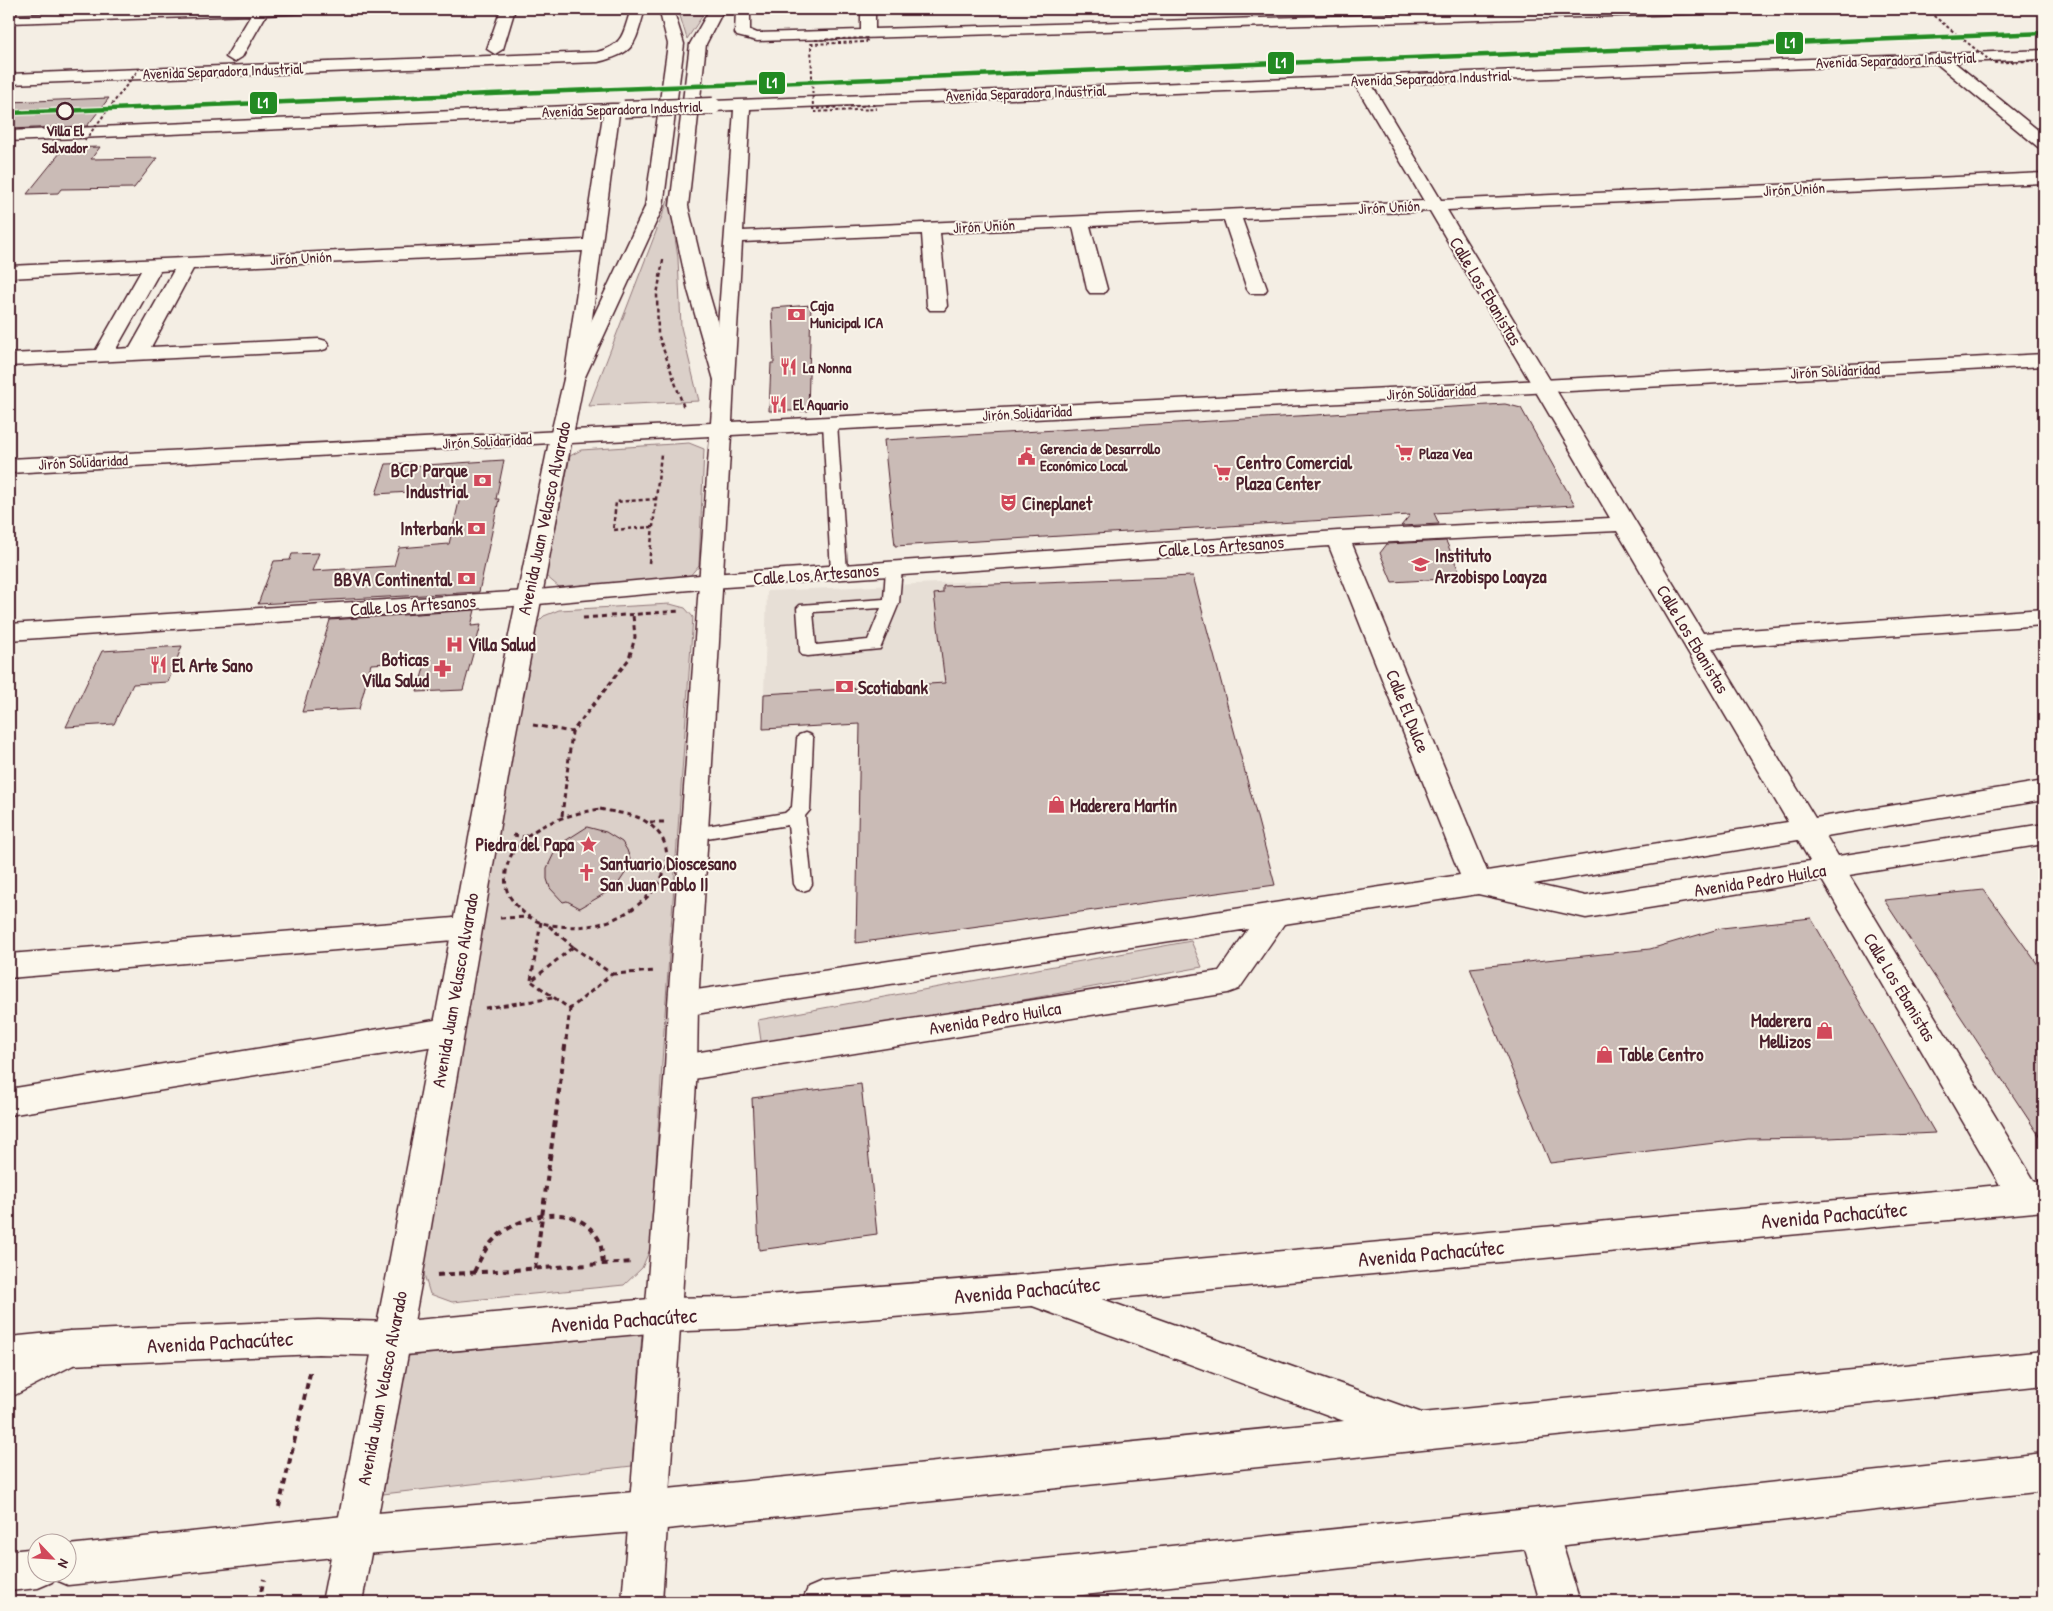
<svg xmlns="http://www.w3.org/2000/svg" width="2053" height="1611" font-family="'Patrick Hand',sans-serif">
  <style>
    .built { fill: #e7dfd6 }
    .green { fill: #dbd0c9; stroke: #92787a }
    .building { fill: #cabbb6; stroke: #4a1f2b }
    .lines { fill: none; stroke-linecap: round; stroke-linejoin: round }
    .lane-casing { stroke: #4a1f2b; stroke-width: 3 }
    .street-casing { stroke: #4a1f2b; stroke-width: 3 }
    .secondary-casing { stroke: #4a1f2b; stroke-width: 3 }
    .primary-casing { stroke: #4a1f2b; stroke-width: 3 }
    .path-far3 { stroke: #4a1f2b; stroke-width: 2; stroke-dasharray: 3 2.5; stroke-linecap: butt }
    .path-far2 { stroke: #4a1f2b; stroke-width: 2.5; stroke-dasharray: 4 3; stroke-linecap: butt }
    .path-far1 { stroke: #4a1f2b; stroke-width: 3; stroke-dasharray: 5 4; stroke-linecap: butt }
    .path { stroke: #4a1f2b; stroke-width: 4; stroke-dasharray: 6 5; stroke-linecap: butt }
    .lane { fill: #fbf7ec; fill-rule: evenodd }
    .street { fill: #fbf7ec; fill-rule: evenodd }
    .secondary { fill: #fbf7ec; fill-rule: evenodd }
    .primary { fill: #fbf7ec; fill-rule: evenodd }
    .street-bridge-casing { stroke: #4a1f2b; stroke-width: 19; stroke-linecap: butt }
    .path-bridge { stroke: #4a1f2b; stroke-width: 2; stroke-dasharray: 3 2.5; stroke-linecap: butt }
    .street-bridge { stroke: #fbf7ec; stroke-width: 16 }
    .metro-1-casing { stroke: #fbf7ec; stroke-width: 7 }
    .metro-1 { stroke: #228b22; stroke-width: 4.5 }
    .stop-dot { fill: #fbf7ec; stroke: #4a1f2b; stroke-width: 2.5 }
    .labels { text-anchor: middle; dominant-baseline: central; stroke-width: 4; stroke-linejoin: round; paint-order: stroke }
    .far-street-label { font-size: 15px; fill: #4a1f2b; stroke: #fbf7ec }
    .far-stop-label { font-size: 15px; font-weight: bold; fill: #4a1f2b; stroke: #fbf7ec }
    .far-poi-label { font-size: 15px; font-weight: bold; fill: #4a1f2b; stroke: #fbf7ec; text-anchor: start }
    .street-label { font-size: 18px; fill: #4a1f2b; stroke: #fbf7ec }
    .poi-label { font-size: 18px; font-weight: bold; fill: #4a1f2b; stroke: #fbf7ec; text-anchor: start }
    .near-street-label { font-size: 21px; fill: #4a1f2b; stroke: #fbf7ec }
    .line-badge { stroke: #fbf7ec; stroke-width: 2 }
    .badge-label { font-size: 14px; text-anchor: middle; font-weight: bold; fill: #fff }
  </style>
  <rect width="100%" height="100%" fill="#f4eee4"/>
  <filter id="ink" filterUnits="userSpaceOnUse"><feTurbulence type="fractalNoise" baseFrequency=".02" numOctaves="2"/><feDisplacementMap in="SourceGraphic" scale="10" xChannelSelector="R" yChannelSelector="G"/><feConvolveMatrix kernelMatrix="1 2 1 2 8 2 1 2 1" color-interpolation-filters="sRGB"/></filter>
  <g filter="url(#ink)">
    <!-- built -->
    <path class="built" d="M981,581L1004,718L763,729L767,591Z"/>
    <!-- green -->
    <g class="green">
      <path d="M678,9H707L687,39Z"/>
      <path d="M669,198L678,258L681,327L699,401L589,406Z"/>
      <path d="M689,443L704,449L699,565L689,577L559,587L546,576L570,456L581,450Z"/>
      <path d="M670,604L685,608L693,617L665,1013L651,1247L642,1268L624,1285L452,1302L430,1294L423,1271L534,626L544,616L559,610Z"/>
      <path d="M1191,941L1202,967L762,1048L758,1020Z"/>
      <path d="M642,1334L632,1466L383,1494L408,1356Z"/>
    </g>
    <!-- building -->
    <g class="building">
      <path d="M109,98L87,126L9,129V102Z"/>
      <path d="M100,147L91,159L157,158L134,188L61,189L58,193L27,194L64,148Z"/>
      <path d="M811,305L808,411H769L771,363H774L772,308Z"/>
      <path d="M1505,404L1521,408L1575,505L1434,513L1439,524L1401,526L1410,515L895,546L884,440Z"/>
      <path d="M504,460L496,499H499L479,592L258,604L274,561L290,560L292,554L319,553L312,571L394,566L399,548L449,544L462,489L376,494L386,464L411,463L410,466Z"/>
      <path d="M1446,541L1462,578L1392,582L1380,553L1387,544Z"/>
      <path d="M1193,576L1275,885L856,943L860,724L763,729L764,694L945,683L934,594L943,593V586Z"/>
      <path d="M475,610L471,626L481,625L463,690L417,692L426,661L371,664L359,709L302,712L330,620Z"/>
      <path d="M182,646L168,682L133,684L114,724L66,727L102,651Z"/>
      <path d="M587,827L606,832L622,842L627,850L630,859L628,869L616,887L580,908L567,901L563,902L550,888L547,879V868L556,849L565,841Z"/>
      <path d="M1984,890L2044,973V1143L1884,900Z"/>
      <path d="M1811,918L1935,1133L1829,1138L1748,1139L1550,1163L1470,968L1650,949L1722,928Z"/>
      <path d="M861,1084L877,1234L759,1250L752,1098Z"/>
    </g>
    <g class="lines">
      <defs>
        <g id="lane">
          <path d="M830,419L837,423L847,572L839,577L831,572L823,423Z"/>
          <path d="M894,563L902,568L899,603L880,649L808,656L802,655L800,651L797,608L800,605L884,599L886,568ZM881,608L868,640L816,645L813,612Z"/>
          <path d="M805,733L811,735L813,739L810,810L805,816L812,884L809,889L803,891L797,889L794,884L788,825L694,840L688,839L685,834L688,829L785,813L792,807L797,739L799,735Z"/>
        </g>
        <g id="street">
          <path d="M185,9H312L305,13L266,15L242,57L234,62L226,57L251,15L9,23V15H12Z"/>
          <path d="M501,9H515L503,49L495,54L487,49Z"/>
          <path d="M631,9H645C634,45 637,52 598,62L9,84V74L597,52C624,45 623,33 631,9Z"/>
          <path d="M736,9H750V30L757,33L861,30V9H875V29L1579,9H1727L1720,13L757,41L737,36L735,33Z"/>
          <path d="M1903,9H1974L1967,13H1910Z"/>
          <path d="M2044,50V59L1954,62L2044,135V148L2038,147L1936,63L1372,85L1441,200L2044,173V183L1447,210L1703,633L2044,609V625L1712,648L1815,818L2044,781V800L1826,836L1838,856L2044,824V844L1849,875L2035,1182L2044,1181V1211L1032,1306L739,1329L661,1332L393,1356L318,1354L70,1365L9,1371V1337L70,1331L318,1320L393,1322L661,1298L739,1297L1032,1274L2000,1185L1822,880L1586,918L1478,894L1284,924L1239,989L1228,993L681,1081L670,1077L665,1068L670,1059L681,1055L1219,971L1248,929L683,1016L672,1013L668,1004L672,995L683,992L1460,875L1329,546L711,588L527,605L9,640V624L527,591L711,574L1338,531L1610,518L1430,211L1242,219L1267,289L1264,293H1250L1247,289L1224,220L1090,226L1107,289L1104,293H1090L1087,289L1073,227L940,233L947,306L944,310H930L927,306L922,234L742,242L734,380L731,384L724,386L717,384L714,380L734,110L713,111L705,106L713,101ZM1356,86L1424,201L743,231L750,109ZM1617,531L1788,822L1487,871L1352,544ZM1798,840L1810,861L1586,896L1533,884Z"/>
          <path d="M612,104H624L632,109L630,112L619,114L584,379L581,383L574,385L567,383L564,379L583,251L193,269L151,347L319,339L326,341L329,345L326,349L319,351L9,366V354L96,350L141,271L9,278V266L584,240L603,115L9,141V131ZM174,270L130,348L116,349L160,271Z"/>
          <path d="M561,431L569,432L572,437L569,442L9,473V459Z"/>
          <path d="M466,917L476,920L481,928L476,936L466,939L9,978V954Z"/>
          <path d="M447,1018L458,1022L463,1031L458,1040L447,1044L9,1115V1089Z"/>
          <path d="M1539,1508L1553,1514L1580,1602H1540L1519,1528L1525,1514Z"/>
        </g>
        <path id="secondary" d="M659,9H673L684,44L663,207L584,379L574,430L711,423L714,380L688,290L670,206L690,44L710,9H724L706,44L688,206L708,290L734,380L732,422L2044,354V366L731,435L698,1004L697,1068L662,1602H622L665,1068L668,1004L710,436L571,443L515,737L422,1279L362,1602H322L386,1279L488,737L550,437L564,379L645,207L668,44Z"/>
        <g id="primary">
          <path d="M1032,1274L1422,1413L2044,1351V1385L647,1531L353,1555L68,1585L54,1579L52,1582L38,1588L9,1591V1551L38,1548V1574H68V1545L353,1515L647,1491L1344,1421L1019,1301L1014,1290L1019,1279Z"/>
          <path d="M70,1331L83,1336L88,1348L83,1360L9,1398V1362Z"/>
          <path d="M2044,1453V1491L1539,1548L1015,1602H802L808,1588L822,1582L1539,1508Z"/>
        </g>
      </defs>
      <!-- lane casing -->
      <use href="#lane" class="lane-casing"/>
      <!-- street casing -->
      <use href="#street" class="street-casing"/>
      <!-- secondary casing -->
      <use href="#secondary" class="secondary-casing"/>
      <!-- primary casing -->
      <use href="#primary" class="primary-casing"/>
      <!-- path-far3 -->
      <path class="path-far3" d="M663,261V259"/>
      <!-- path-far2 -->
      <g class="path-far2">
        <path d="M663,260L657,295L658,334L684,408"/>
        <path d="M653,527L613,530L616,502L656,499"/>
        <path d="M649,563L661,454"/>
      </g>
      <!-- path-far1 -->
      <g class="path-far1">
        <path d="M583,618L681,611"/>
        <path d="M533,725L572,732"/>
        <path d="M600,809C612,812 625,813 637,817C648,821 660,832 664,842C679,882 630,918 595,925C579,928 557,927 542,923C529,919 518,909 510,897C505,889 505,881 506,872C512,829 564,815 600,809Z"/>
        <path d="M562,816L572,732L629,659L635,637L633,615"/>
        <path d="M650,822H666"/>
        <path d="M513,835L526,837"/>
        <path d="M500,918L529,917"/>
        <path d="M549,926L573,947"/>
        <path d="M573,947L612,974L570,1009L531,981Z"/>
        <path d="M612,974L656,971"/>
        <path d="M531,980L541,922"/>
        <path d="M485,1008L553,998"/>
        <path d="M566,1040L570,1009"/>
      </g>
      <!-- path -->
      <g class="path">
        <path d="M535,1269L566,1039"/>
        <path d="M474,1272C481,1257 488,1242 503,1232C531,1212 577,1204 598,1238C602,1245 602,1256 603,1264"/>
        <path d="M437,1275L633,1262"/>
        <path d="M279,1507L311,1369"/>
        <path d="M259,1602L264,1579"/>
      </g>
      <!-- lane -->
      <use href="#lane" class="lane"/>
      <!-- street -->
      <use href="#street" class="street"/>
      <!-- secondary -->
      <use href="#secondary" class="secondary"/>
      <!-- primary -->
      <use href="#primary" class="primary"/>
      <defs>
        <path id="street-bridge" d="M624,109L713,106"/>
      </defs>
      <!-- street-bridge casing -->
      <use href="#street-bridge" class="street-bridge-casing"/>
      <!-- path-bridge -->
      <g class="path-bridge">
        <path d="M1925,9L1993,63L2044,60"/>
        <path d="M815,40L868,38L866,42L811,44L813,109L875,105L876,109L815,112"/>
        <path d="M85,140L139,69"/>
      </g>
      <!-- street-bridge -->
      <use href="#street-bridge" class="street-bridge"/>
      <defs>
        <path id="metro-1" d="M9,113L2044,33"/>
      </defs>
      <!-- metro-1 casing -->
      <use href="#metro-1" class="metro-1-casing"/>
      <!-- metro-1 -->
      <use href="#metro-1" class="metro-1"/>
    </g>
  </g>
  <!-- icons -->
  <defs>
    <symbol id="bank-bare" viewBox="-9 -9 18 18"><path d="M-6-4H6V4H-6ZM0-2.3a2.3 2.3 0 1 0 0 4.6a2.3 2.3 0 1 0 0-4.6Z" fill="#d1495b" stroke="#fbf7ec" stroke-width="2.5" paint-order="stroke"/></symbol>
    <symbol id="restaurant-bare" viewBox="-9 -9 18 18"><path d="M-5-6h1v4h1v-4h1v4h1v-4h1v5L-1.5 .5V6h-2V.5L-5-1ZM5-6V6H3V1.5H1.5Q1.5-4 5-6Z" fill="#d1495b" stroke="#fbf7ec" stroke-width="2.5" paint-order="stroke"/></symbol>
    <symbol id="supermarket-bare" viewBox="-9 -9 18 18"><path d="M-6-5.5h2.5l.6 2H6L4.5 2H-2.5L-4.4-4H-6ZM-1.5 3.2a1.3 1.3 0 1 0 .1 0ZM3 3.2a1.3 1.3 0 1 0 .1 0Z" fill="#d1495b" stroke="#fbf7ec" stroke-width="2.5" paint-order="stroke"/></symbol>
    <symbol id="civic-bare" viewBox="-9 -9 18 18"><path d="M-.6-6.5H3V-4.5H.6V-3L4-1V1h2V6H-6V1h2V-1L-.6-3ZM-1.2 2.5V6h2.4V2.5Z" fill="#d1495b" stroke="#fbf7ec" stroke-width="2.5" paint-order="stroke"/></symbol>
    <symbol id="theatre-bare" viewBox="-9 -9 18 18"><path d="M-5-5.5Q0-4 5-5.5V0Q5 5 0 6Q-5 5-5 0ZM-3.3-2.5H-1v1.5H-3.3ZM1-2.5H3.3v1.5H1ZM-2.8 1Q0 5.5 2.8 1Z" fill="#d1495b" stroke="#fbf7ec" stroke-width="2.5" paint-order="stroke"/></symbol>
    <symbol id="university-bare" viewBox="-9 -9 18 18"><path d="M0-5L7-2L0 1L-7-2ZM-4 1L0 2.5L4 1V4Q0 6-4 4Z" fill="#d1495b" stroke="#fbf7ec" stroke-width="2.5" paint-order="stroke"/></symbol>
    <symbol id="hospital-bare" viewBox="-9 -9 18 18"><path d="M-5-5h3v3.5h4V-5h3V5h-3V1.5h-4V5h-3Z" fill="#d1495b" stroke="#fbf7ec" stroke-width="2.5" paint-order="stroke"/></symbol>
    <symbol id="pharmacy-bare" viewBox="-9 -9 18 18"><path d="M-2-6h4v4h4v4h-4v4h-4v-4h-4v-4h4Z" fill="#d1495b" stroke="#fbf7ec" stroke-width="2.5" paint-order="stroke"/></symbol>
    <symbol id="shop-bare" viewBox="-9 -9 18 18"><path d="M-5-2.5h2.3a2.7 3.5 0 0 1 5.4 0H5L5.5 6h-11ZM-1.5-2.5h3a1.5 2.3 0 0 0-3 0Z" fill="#d1495b" stroke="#fbf7ec" stroke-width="2.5" paint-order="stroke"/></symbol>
    <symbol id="sight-bare" viewBox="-9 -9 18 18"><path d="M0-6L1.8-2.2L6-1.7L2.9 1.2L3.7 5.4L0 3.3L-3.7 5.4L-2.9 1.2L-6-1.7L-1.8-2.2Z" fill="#d1495b" stroke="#fbf7ec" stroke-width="2.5" paint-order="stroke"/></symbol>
    <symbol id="church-bare" viewBox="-9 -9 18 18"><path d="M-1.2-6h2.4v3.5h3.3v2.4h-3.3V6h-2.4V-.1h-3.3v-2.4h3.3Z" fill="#d1495b" stroke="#fbf7ec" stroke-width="2.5" paint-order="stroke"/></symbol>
  </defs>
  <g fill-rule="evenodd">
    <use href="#bank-bare" x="784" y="302" width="25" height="25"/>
    <use href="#restaurant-bare" x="776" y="354" width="25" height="25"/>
    <use href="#restaurant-bare" x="766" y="392" width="25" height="25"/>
    <use href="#supermarket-bare" x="1392" y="440" width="25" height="25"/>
    <use href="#civic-bare" x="1014" y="444" width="25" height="25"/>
    <use href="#supermarket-bare" x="1210" y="460" width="25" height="25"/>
    <use href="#bank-bare" x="470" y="468" width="25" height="25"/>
    <use href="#theatre-bare" x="996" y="490" width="25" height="25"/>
    <use href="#bank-bare" x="464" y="516" width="25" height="25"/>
    <use href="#university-bare" x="1408" y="552" width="25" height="25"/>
    <use href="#bank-bare" x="454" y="566" width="25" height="25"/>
    <use href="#hospital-bare" x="442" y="632" width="25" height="25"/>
    <use href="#restaurant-bare" x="146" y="652" width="25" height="25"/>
    <use href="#pharmacy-bare" x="430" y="656" width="25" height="25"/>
    <use href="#bank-bare" x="832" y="674" width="25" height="25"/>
    <use href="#shop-bare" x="1044" y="792" width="25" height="25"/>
    <use href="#sight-bare" x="576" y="832" width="25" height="25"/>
    <use href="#church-bare" x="574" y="860" width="25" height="25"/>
    <use href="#shop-bare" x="1812" y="1018" width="25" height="25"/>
    <use href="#shop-bare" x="1592" y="1042" width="25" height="25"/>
  </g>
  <!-- markers -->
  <circle class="stop-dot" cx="65" cy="111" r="8"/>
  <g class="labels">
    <!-- far-street labels -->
    <g class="far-street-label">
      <text transform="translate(1896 60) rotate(-2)">Avenida Separadora Industrial</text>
      <text transform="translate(223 71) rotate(-2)">Avenida Separadora Industrial</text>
      <text transform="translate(1431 78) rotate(-2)">Avenida Separadora Industrial</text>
      <text transform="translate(1026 93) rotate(-2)">Avenida Separadora Industrial</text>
      <text transform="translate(622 109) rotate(-2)">Avenida Separadora Industrial</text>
      <text transform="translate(1794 189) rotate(-3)">Jirón Unión</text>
      <text transform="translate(1389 207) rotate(-3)">Jirón Unión</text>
      <text transform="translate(984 226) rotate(-3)">Jirón Unión</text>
      <text transform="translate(301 258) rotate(-3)">Jirón Unión</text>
      <text transform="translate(1835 371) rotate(-3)">Jirón Solidaridad</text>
      <text transform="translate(1431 392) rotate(-3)">Jirón Solidaridad</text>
      <text transform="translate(1027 413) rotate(-3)">Jirón Solidaridad</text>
      <text transform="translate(487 441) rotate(-3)">Jirón Solidaridad</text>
      <text transform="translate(83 462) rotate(-3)">Jirón Solidaridad</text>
    </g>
    <!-- far-stop labels -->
    <g class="far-stop-label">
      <text x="65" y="130">Villa El<tspan x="65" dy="17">Salvador</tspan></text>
    </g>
    <!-- far-poi labels -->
    <g class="far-poi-label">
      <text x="810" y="305">Caja<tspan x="810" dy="17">Municipal ICA</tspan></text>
      <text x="803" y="367">La Nonna</text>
      <text x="793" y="404">El Aquario</text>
      <text x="1040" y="448">Gerencia de Desarrollo<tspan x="1040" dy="17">Económico Local</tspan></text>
      <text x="1419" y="453">Plaza Vea</text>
    </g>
    <!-- street labels -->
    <g class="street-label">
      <text transform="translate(1486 291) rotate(59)">Calle Los Ebanistas</text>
      <text transform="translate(544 518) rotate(-78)">Avenida Juan Velasco Alvarado</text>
      <text transform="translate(1221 546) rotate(-4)">Calle Los Artesanos</text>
      <text transform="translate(816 574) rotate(-4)">Calle Los Artesanos</text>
      <text transform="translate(413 605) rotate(-4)">Calle Los Artesanos</text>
      <text transform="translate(1693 639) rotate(59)">Calle Los Ebanistas</text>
      <text transform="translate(1408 711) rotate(68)">Calle El Dulce</text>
      <text transform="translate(1760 880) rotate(-9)">Avenida Pedro Huilca</text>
      <text transform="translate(1900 987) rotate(59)">Calle Los Ebanistas</text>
      <text transform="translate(455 990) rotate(-80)">Avenida Juan Velasco Alvarado</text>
      <text transform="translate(995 1018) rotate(-9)">Avenida Pedro Huilca</text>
      <text transform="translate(382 1388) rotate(-79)">Avenida Juan Velasco Alvarado</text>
    </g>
    <!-- poi labels -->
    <g class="poi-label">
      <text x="1236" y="462">Centro Comercial<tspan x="1236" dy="21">Plaza Center</tspan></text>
      <text x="468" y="470" text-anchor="end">BCP Parque<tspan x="468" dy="21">Industrial</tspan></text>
      <text x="1022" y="503">Cineplanet</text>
      <text x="463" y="528" text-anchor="end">Interbank</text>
      <text x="1435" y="555">Instituto<tspan x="1435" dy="21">Arzobispo Loayza</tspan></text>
      <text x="452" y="579" text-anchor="end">BBVA Continental</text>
      <text x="468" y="644">Villa Salud</text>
      <text x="429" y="659" text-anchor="end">Boticas<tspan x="429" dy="21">Villa Salud</tspan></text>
      <text x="172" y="665">El Arte Sano</text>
      <text x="858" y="687">Scotiabank</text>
      <text x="1070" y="805">Maderera Martín</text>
      <text x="574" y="844" text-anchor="end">Piedra del Papa</text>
      <text x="600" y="863">Santuario Dioscesano<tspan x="600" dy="21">San Juan Pablo II</tspan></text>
      <text x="1811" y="1020" text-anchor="end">Maderera<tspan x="1811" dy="21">Mellizos</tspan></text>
      <text x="1619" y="1054">Table Centro</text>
    </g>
    <!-- near-street labels -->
    <g class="near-street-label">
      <text transform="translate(1834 1215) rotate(-5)">Avenida Pachacútec</text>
      <text transform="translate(1431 1253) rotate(-5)">Avenida Pachacútec</text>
      <text transform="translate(1027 1290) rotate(-5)">Avenida Pachacútec</text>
      <text transform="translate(624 1320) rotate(-4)">Avenida Pachacútec</text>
      <text transform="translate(220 1342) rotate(-3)">Avenida Pachacútec</text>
    </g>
  </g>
  <g class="line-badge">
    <rect x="1775" y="31" width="29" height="24" rx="5" fill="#228b22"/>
    <rect x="1267" y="51" width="28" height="24" rx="5" fill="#228b22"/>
    <rect x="758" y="71" width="28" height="24" rx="5" fill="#228b22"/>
    <rect x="249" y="91" width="29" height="24" rx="5" fill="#228b22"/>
  </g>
  <g class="badge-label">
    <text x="1790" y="48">L1</text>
    <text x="1281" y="68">L1</text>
    <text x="772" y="88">L1</text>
    <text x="263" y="108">L1</text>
  </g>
  <!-- margin -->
  <rect width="2053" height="1611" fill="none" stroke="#fbf7ec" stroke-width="30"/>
  <rect x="15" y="15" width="2023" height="1581" fill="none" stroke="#4a1f2b" stroke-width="2" filter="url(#ink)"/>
  <!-- north arrow -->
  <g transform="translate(52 1558) rotate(115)"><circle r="24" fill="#fbf7ec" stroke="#b4a19f"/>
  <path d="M0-4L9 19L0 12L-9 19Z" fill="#d1495b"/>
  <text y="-8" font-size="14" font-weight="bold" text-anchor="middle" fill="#4a1f2b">N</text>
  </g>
</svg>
